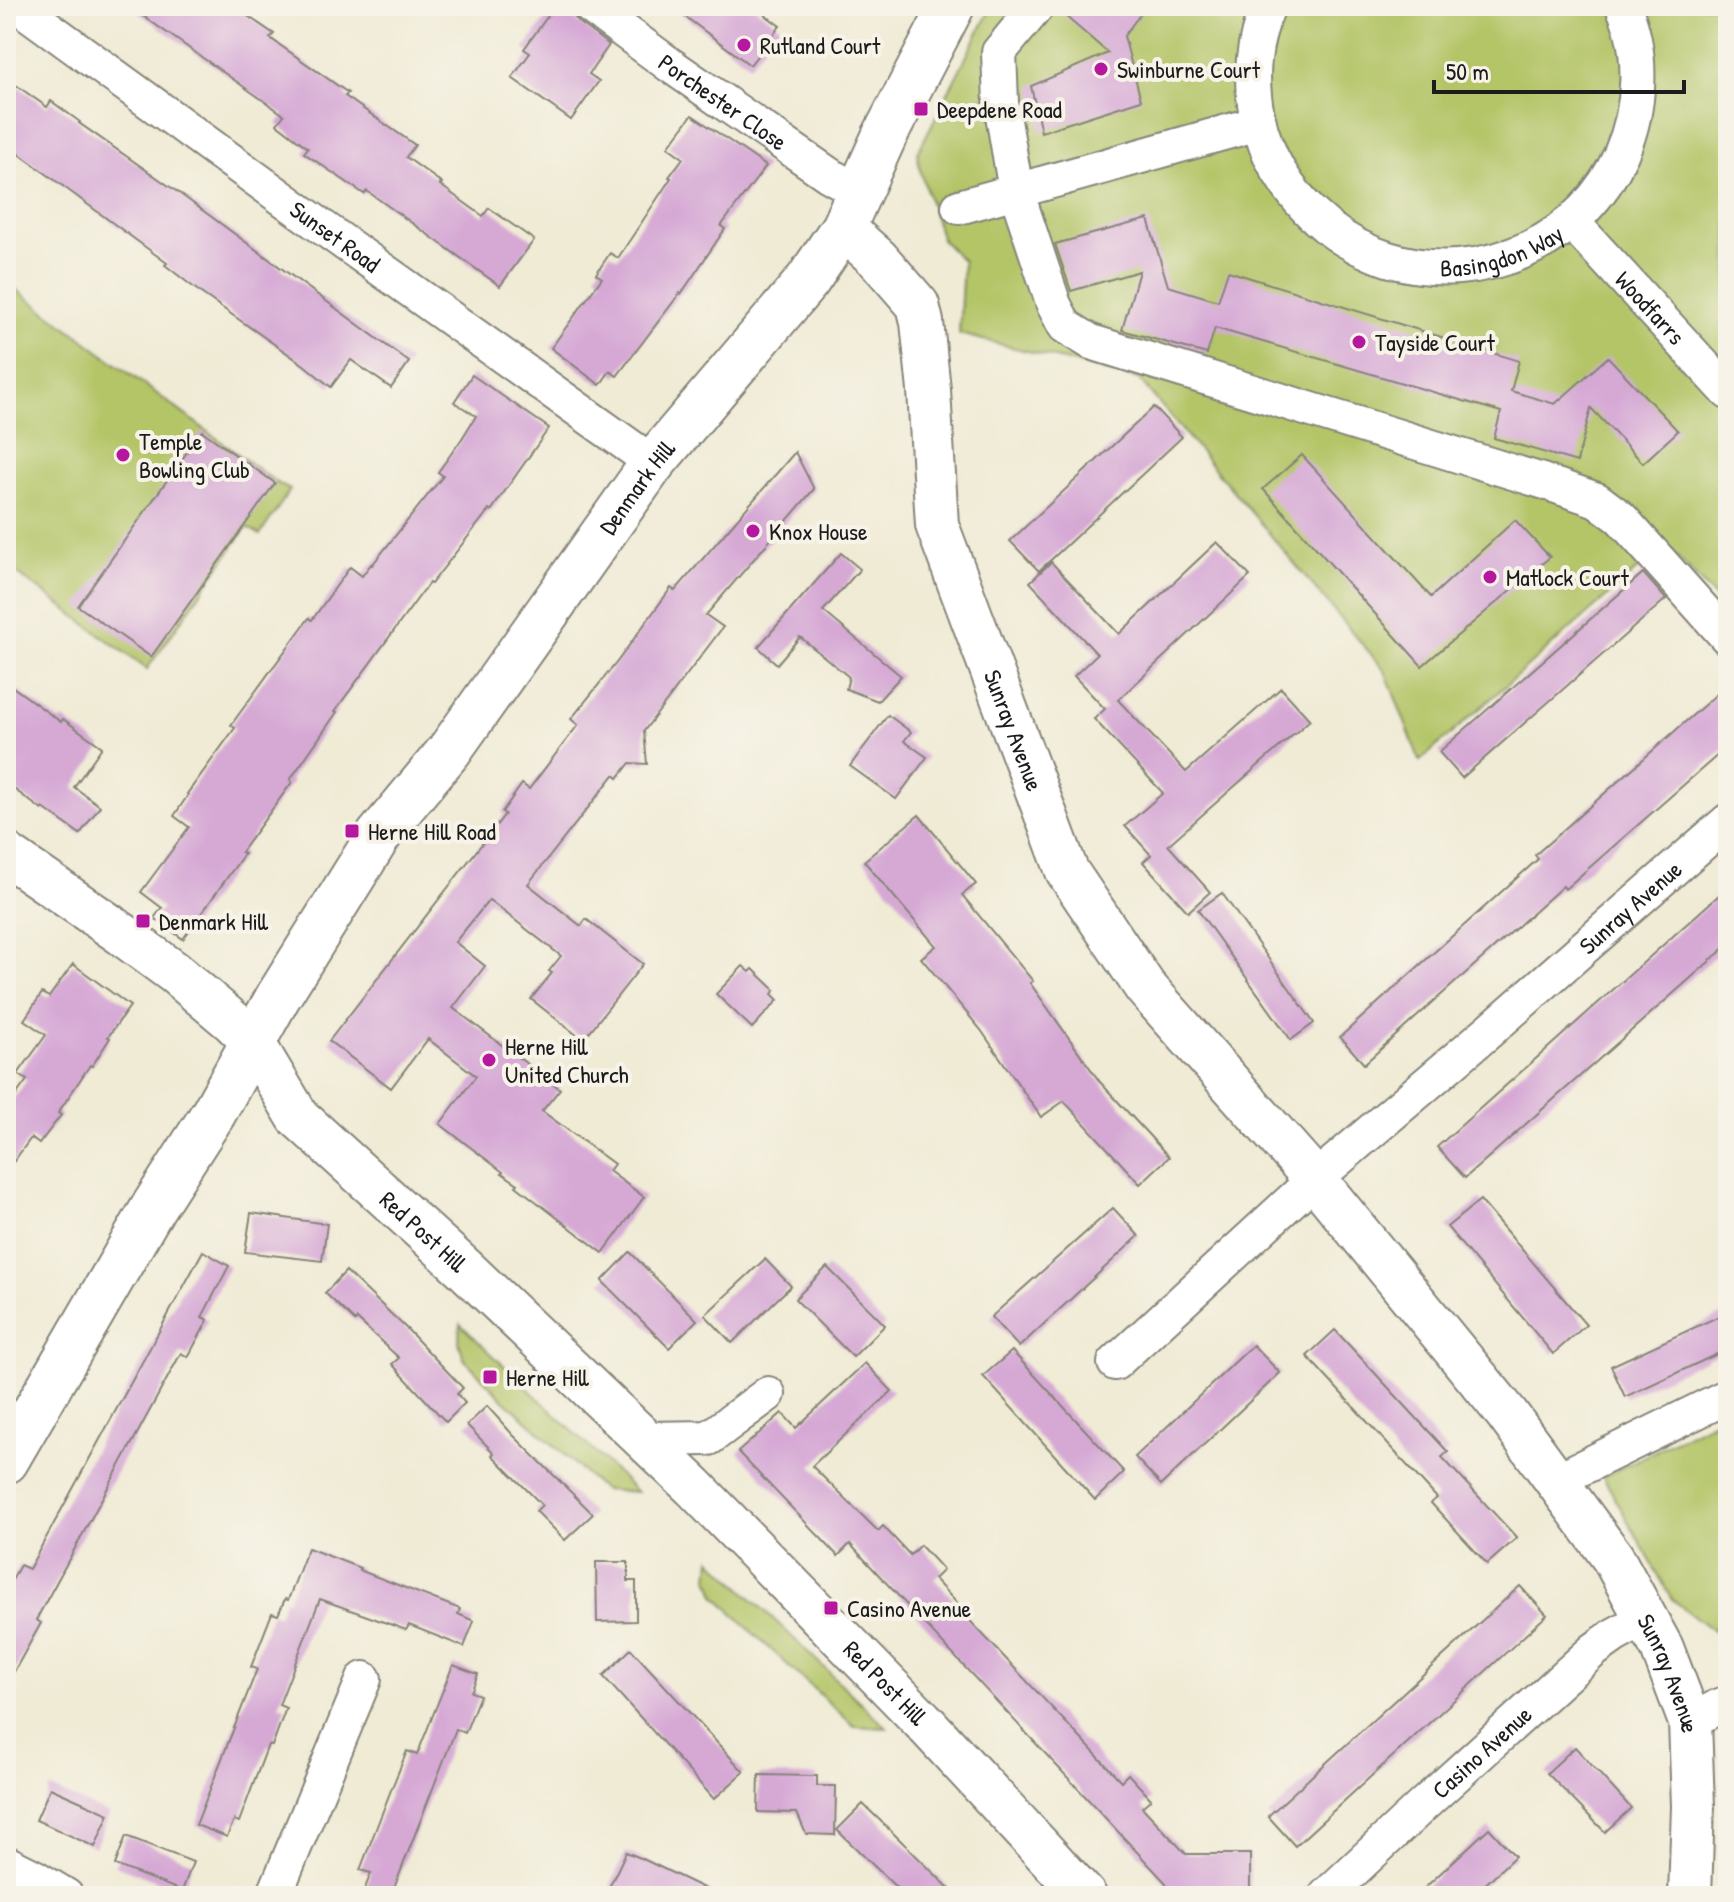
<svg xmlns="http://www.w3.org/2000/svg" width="1734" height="1902" font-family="'Patrick Hand',sans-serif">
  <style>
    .green { fill: #b4c568; stroke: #687042; stroke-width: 2 }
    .building { fill: #d6a9d5 }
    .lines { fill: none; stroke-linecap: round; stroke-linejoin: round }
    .minor-casing { stroke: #868478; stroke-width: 38 }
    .tertiary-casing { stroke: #868478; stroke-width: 46 }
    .primary-casing { stroke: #868478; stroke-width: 48 }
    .minor { stroke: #fff; stroke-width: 34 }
    .tertiary { stroke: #fff; stroke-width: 42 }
    .primary { stroke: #fff; stroke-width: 44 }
    .poi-dot { fill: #b5179e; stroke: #f7f3e8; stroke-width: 3 }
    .labels { text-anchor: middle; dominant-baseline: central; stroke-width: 8; stroke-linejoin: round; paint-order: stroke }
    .poi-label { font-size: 24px; fill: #1c1c1c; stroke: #f7f3e8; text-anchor: start }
    .street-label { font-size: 24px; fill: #1c1c1c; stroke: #f7f3e8 }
  </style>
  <rect width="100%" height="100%" fill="#f7f3e8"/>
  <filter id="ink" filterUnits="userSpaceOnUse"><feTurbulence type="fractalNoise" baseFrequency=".0125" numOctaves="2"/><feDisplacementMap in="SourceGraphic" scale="16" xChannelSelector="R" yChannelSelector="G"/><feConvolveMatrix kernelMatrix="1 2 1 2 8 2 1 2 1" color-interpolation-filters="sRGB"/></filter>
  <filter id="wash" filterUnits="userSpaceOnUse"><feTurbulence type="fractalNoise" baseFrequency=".006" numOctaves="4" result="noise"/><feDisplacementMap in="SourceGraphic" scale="32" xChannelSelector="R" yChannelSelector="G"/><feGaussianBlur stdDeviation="1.8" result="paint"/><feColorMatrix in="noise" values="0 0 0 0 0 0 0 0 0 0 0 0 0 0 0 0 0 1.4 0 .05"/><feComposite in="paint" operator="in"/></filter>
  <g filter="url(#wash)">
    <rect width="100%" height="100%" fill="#f0ebd5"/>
    <!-- green -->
    <g class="green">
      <path d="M992,6H1728V612L1666,545L1420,761L1385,671L1139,379L959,334L963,261L942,240L921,173L917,154Z"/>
      <path d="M6,282L277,483L290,490L260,535L247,527L147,669L6,565Z"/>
      <path d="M460,1324L637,1492L603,1490L502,1398L464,1359L459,1342Z"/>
      <path d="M1728,1414V1642L1672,1599L1603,1477Z"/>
      <path d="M711,1559L887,1728L854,1726L753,1633L715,1595L709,1578Z"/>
    </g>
    <g id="blocks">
      <!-- building -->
      <g class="building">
        <path d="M129,6H233L274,34L270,38L348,93L345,96L415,145L406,157L442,183L440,185L483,216L489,208L534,240L500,286L367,191L364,194L304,153L308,148L277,124L284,115Z"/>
        <path d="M555,6H559L573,15L578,22L609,45L589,74L599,81L571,120L512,78L530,53L524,49Z"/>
        <path d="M671,6H753L780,26L750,65Z"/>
        <path d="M1056,6H1146L1124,36L1141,100L1041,132L1031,86L1108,53L1057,9Z"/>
        <path d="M6,78L47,107L51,101L80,122L79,123L179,193L409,362L391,388L351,360L331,387L304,365L201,293L165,265L167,263L6,144Z"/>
        <path d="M692,115L766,166L721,226L725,229L681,294L680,293L617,376L610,371L600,385L551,348L602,278L596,274L610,253L618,258L671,178L669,177L683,158L668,147Z"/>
        <path d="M1148,219L1168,286L1218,301L1228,271L1519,361L1511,391L1555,404L1608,357L1678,431L1643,463L1591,408L1577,462L1494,438L1501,412L1215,328L1207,354L1122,330L1139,271L1071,291L1055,244Z"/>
        <path d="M472,375L549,428L491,511L489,510L431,584L429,583L335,711L337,712L290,780L292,782L241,852L244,854L183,939L154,918L162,908L141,892L189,827L174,816L188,795L187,794L235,728L231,725L309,618L312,620L350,567L362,576L371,564L372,565L443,476L438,472L461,440L476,416L454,402Z"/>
        <path d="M1154,407L1182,437L1039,571L1010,541Z"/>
        <path d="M202,431L275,483L151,657L78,606Z"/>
        <path d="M795,452L814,489L706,615L723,627L644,731L647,764L630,763L618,778L614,775L528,884L581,926L586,919L643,964L583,1040L531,999L552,973L549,971L561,956L489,900L455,942L485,966L453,1008L560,1089L542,1111L614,1164L609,1171L644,1197L603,1253L516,1186L518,1184L502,1173L503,1172L440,1124L476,1076L428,1039L391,1088L329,1041L505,814L502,812L522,784L529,789L578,725L571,719L617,662L671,588L675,591Z"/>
        <path d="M1302,455L1431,597L1515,520L1550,557L1422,666L1263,489Z"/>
        <path d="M1217,542L1250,576L1118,700L1186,772L1281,688L1310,720L1168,845L1210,892L1188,912L1143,862L1151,855L1125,826L1163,793L1094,719L1105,709L1074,676L1097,654L1030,582L1051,562L1119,634Z"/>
        <path d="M841,553L860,569L823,611L901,676L878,701L846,689L849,677L800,637L777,664L758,647Z"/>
        <path d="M1643,573L1666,599L1462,778L1439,752Z"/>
        <path d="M6,682L61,722L63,719L102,747L74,787L100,806L80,834L43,808L42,810L6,783Z"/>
        <path d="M1728,684V746L1565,889L1563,886L1364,1064L1340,1037L1538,859L1535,855Z"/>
        <path d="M888,715L911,732L904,741L927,757L896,799L850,766Z"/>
        <path d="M919,815L976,884L962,895L1033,981L1030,983L1100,1082L1169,1157L1140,1184L1064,1101L1041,1117L981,1030L921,958L936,946L864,861Z"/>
        <path d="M1728,887V945L1465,1178L1437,1147Z"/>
        <path d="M1222,893L1314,1023L1291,1040L1198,910Z"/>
        <path d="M73,964L130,1006L108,1037L110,1038L92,1066L90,1065L58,1113L61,1115L39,1144L31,1138L6,1172V1109L27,1080L18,1074L46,1035L24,1020L42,993L49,997Z"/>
        <path d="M743,966L750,972L753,969L775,990L772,994L778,1000L752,1028L716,994Z"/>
        <path d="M1480,1200L1586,1325L1553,1354L1447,1227Z"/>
        <path d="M1113,1208L1139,1236L1019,1347L991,1317Z"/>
        <path d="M251,1213L327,1224L322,1261L245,1252Z"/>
        <path d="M203,1251L229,1266L202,1317L208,1320L188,1357L181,1353L36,1620L41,1623L6,1686V1591L20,1565L29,1569Z"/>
        <path d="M630,1252L697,1320L669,1348L602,1281Z"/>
        <path d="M765,1259L791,1286L732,1343L705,1315Z"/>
        <path d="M827,1267L885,1325L853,1357L795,1299Z"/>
        <path d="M346,1271L407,1329L463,1388L457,1394L465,1403L446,1422L392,1364L399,1358L357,1319L355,1321L325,1293Z"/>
        <path d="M1728,1312V1349L1625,1397L1611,1366Z"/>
        <path d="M1335,1330L1448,1452L1442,1457L1517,1538L1487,1564L1431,1503L1437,1498L1307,1356Z"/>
        <path d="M1253,1345L1280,1373L1161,1485L1135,1457Z"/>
        <path d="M1012,1351L1124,1472L1095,1500L983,1376Z"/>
        <path d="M865,1363L892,1391L812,1466L878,1531L883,1526L910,1555L920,1545L943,1570L934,1579L958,1604L956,1606L1121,1781L1128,1774L1151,1799L1142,1807L1186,1854H1250V1893L1165,1892L1166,1883L850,1544L838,1556L738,1452L782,1413L796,1428Z"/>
        <path d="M487,1406L513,1435L593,1514L565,1540L536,1511L542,1505L492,1455L494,1453L467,1425Z"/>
        <path d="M308,1548L360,1568L359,1570L460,1609L458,1614L474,1621L464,1647L409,1625L406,1630L320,1599L279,1705L286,1708L272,1746L268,1745L239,1822L234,1820L227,1837L196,1825L257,1669L251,1667L272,1613L278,1615L285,1599L288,1600Z"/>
        <path d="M596,1562H628V1581H636V1621L597,1622Z"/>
        <path d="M1520,1586L1547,1615L1295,1846L1268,1816Z"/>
        <path d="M631,1649L744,1772L714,1799L603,1676Z"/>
        <path d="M453,1665L478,1674L471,1692L480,1695L465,1733L456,1729L391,1896H362L371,1873L360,1870L391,1790L407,1751L417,1755Z"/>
        <path d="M1575,1747L1631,1808L1605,1832L1547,1773Z"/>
        <path d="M759,1775L817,1776V1786H836L835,1835L806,1834L797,1813L758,1812Z"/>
        <path d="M50,1788L109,1814L95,1847L36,1820Z"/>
        <path d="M863,1804L892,1832L957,1896H905L837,1830Z"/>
        <path d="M1489,1828L1515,1856L1473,1896H1416Z"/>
        <path d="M126,1836L193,1862L182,1891L115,1865Z"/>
        <path d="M626,1852L643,1859L720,1896H605Z"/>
      </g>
    </g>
  </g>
  <g filter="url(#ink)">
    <use href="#blocks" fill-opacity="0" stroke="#868478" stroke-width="2"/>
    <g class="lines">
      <defs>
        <g id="minor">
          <path id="s1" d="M18,6L318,224L653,463"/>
          <path id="s2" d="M590,6L670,65L829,175L859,192"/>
          <path d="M1037,6L999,52L1001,103L1016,191L1054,305L1065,326L1091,342L1542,481L1597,500L1621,518L1728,638"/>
          <path id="s3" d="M1268,6C1261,23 1256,40 1254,59C1250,97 1259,137 1278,170C1331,260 1436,292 1530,248C1571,229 1603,195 1621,154C1641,109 1644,51 1623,6"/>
          <path d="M959,207L1259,123"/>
          <path id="s4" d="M1572,222L1728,392"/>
          <path id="s5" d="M1115,1363L1315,1179L1489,1031L1728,821"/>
          <path d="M646,1439L709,1438L768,1394"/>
          <path d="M1557,1480L1728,1396"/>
          <path d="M1690,1722L1717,1707L1728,1703"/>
          <path d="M6,1863L36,1878L66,1896"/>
          <path d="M274,1896L364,1679"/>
          <path id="s6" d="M1326,1896L1423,1805L1594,1650L1615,1635L1646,1618"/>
        </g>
        <g id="tertiary">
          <path id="s7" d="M843,228L878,259L918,305L922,322L929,390L937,525L1067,871L1145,987L1315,1179L1507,1414L1613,1558L1662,1648L1690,1722L1693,1806L1690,1896"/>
          <path id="s8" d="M6,854L122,934L175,973L233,1022L253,1042L298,1117L464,1268L694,1487L922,1720L1085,1896"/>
        </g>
        <g id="primary">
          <path id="s9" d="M6,1461L154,1206L213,1114L278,997L379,835L449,751L653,463L808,280L843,228L884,137L952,6"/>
        </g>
      </defs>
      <!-- minor casing -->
      <use href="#minor" class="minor-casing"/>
      <!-- tertiary casing -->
      <use href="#tertiary" class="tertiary-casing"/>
      <!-- primary casing -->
      <use href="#primary" class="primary-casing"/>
      <!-- minor -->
      <use href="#minor" class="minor"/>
      <!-- tertiary -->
      <use href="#tertiary" class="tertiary"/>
      <!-- primary -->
      <use href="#primary" class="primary"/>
    </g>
  </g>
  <!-- markers -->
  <g class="poi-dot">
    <circle cx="744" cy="45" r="8"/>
    <circle cx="1101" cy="69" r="8"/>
    <rect x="913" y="101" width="16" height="16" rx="4"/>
    <circle cx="1359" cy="342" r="8"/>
    <circle cx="123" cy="455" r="8"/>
    <circle cx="753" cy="531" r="8"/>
    <circle cx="1490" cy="577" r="8"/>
    <rect x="344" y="823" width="16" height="16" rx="4"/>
    <rect x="135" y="913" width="16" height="16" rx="4"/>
    <circle cx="489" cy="1060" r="8"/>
    <rect x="482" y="1369" width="16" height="16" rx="4"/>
    <rect x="823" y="1600" width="16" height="16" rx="4"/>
  </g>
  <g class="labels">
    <!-- poi labels -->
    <g class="poi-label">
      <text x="760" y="45">Rutland Court</text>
      <text x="1117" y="69">Swinburne Court</text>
      <text x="937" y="109">Deepdene Road</text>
      <text x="1375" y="342">Tayside Court</text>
      <text x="139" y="441">Temple<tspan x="139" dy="28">Bowling Club</tspan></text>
      <text x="769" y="531">Knox House</text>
      <text x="1506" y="577">Matlock Court</text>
      <text x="368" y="831">Herne Hill Road</text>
      <text x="159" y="921">Denmark Hill</text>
      <text x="505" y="1046">Herne Hill<tspan x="505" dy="28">United Church</tspan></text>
      <text x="506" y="1377">Herne Hill</text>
      <text x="847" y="1608">Casino Avenue</text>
    </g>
    <!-- street labels -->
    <g class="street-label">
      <text stroke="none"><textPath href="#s2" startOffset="164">Porchester Close</textPath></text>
      <text stroke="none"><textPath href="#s1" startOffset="392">Sunset Road</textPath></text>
      <text stroke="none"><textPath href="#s3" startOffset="432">Basingdon Way</textPath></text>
      <text stroke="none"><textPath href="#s4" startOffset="116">Woodfarrs</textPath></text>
      <text stroke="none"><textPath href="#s9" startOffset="1162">Denmark Hill</textPath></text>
      <text stroke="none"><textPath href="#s7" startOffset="548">Sunray Avenue</textPath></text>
      <text stroke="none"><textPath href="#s5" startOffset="688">Sunray Avenue</textPath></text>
      <text stroke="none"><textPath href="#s8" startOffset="568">Red Post Hill</textPath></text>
      <text stroke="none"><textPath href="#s7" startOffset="1706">Sunray Avenue</textPath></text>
      <text stroke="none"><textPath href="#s8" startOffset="1214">Red Post Hill</textPath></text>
      <text stroke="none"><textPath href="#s6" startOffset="212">Casino Avenue</textPath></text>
    </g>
  </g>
  <!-- margin -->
  <rect width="1734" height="1902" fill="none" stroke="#f7f3e8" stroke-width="32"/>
  <!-- scale -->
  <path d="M1434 80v12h250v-12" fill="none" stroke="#1c1c1c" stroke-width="4"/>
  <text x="1446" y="80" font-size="24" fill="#1c1c1c" stroke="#f7f3e8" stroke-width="6" paint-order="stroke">50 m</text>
</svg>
